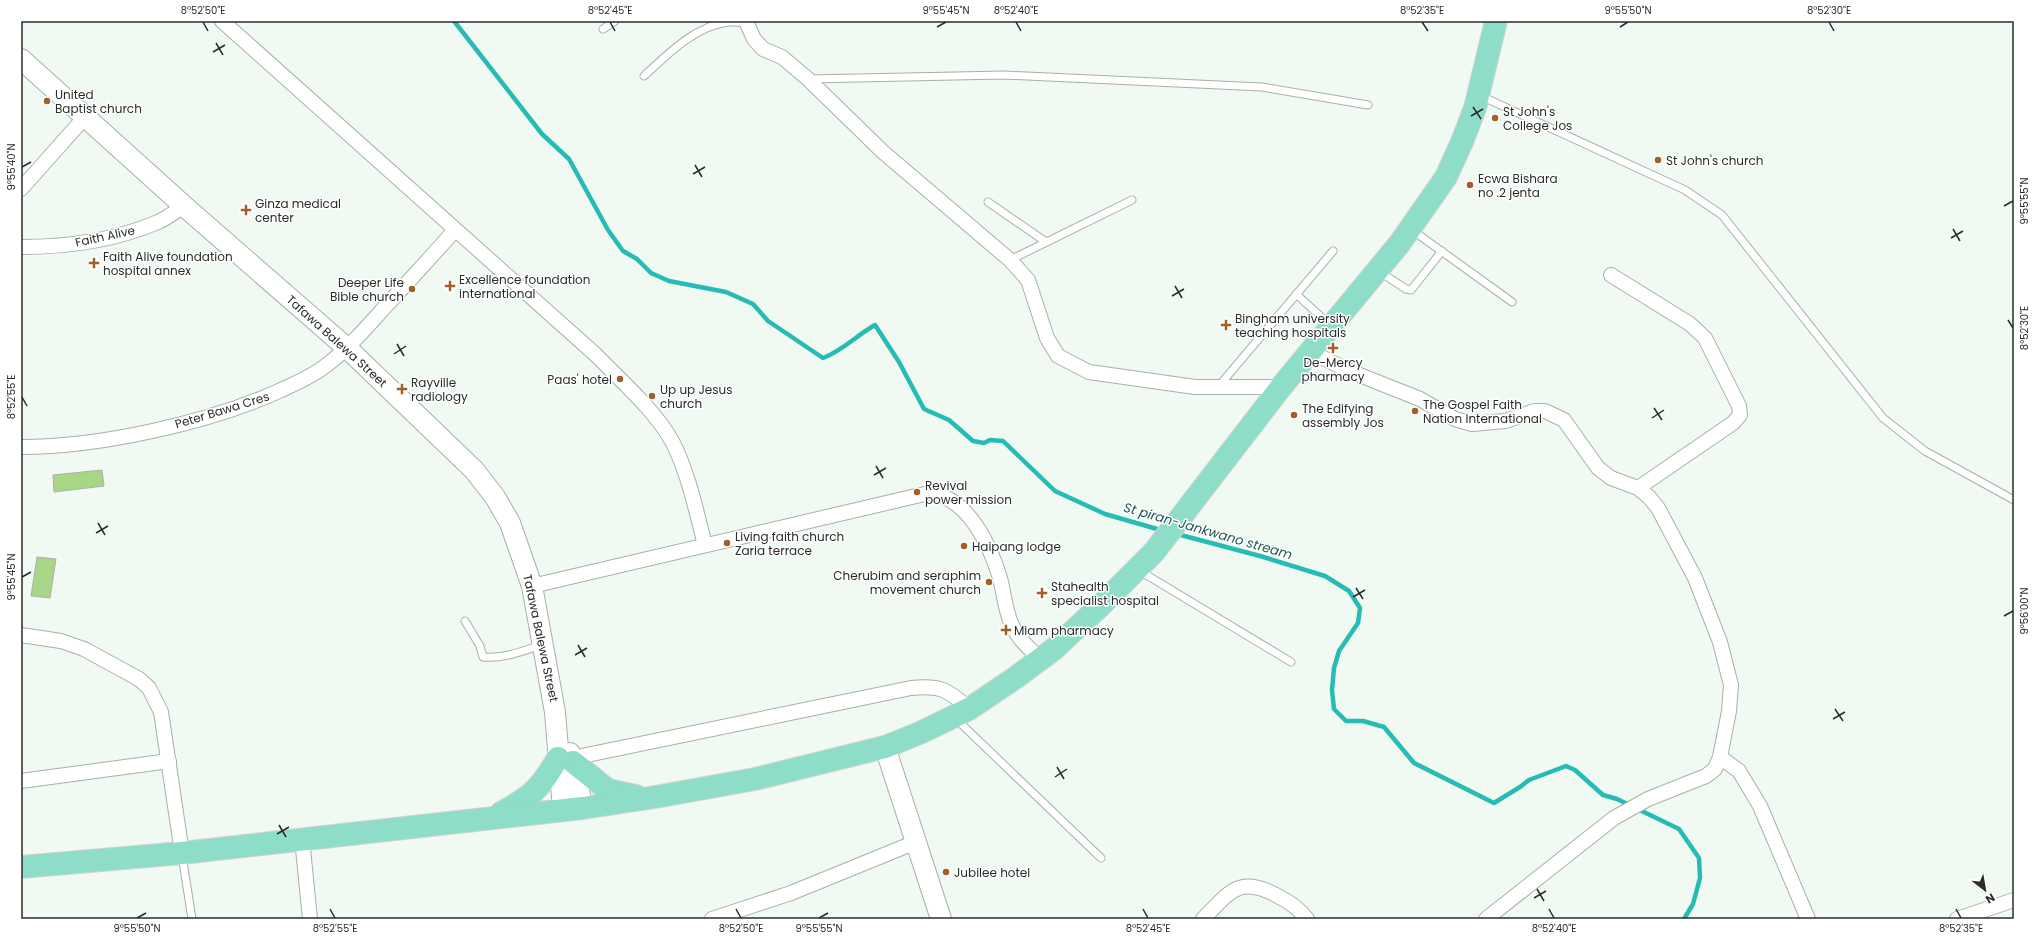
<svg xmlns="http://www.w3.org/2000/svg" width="2035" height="940" font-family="Poppins,sans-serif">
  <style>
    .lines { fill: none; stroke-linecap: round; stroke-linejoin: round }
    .stream { stroke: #27bbb5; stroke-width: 4.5 }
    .building { fill: #a8d687; stroke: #acb1a9 }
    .lane-casing { stroke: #a7b0a9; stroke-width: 9 }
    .street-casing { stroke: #a7b0a9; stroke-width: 16 }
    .secondary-casing { stroke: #a7b0a9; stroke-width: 22 }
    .primary-casing { stroke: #d4d5d4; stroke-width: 24 }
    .lane { stroke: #fff; stroke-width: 7 }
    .street { stroke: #fff; stroke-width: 14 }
    .secondary { stroke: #fff; stroke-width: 20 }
    .primary { stroke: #8eddc8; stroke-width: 22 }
    .ticks { fill: none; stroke: #292c2a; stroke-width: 1.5 }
    .poi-dot { fill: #a15f2c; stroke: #fff; stroke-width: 1.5 }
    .labels { text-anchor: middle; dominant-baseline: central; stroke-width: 3; stroke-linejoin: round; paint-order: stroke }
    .poi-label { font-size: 12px; fill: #292c2a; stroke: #fff; text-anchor: start }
    .street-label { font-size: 12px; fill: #292c2a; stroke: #fff }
    .water-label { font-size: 13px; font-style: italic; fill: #215957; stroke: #fff }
    .neatline { fill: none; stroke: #292c2a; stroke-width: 1.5 }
    .ticks-label { font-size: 10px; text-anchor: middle; fill: #292c2a }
  </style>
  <rect width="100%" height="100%" fill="#f0f9f2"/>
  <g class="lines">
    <!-- stream -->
    <g class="stream">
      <path d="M454,21L542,134L569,159L608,230L623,251L637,259L651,273L669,281L726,292L753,304L768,321L823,358C842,351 857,335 875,325L899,362L924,409L949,420L973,441L984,443L990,440L1003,441L1055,491L1105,514L1164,531"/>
      <path d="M1177,534L1260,556L1325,576L1349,591L1360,608L1358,623L1339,651L1334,668L1332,690L1334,709L1346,721H1363L1384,727L1414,763L1494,803L1520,787L1529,780L1566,766L1575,770L1603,795L1617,799L1679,829L1699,858L1700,878L1693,904L1684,919"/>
    </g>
  </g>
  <!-- building -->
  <g class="building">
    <path d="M102,470L104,486L54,492L53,475Z"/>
    <path d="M37,557L56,559L50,598L31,596Z"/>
  </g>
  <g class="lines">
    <defs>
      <g id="lane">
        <path d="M603,29L615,21"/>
        <path d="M644,76C668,54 695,26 728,22C734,21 741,23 747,23"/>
        <path d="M808,79L1004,75L1262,87L1368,105"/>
        <path d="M1481,96L1685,190L1722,215L1883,418L1925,451L2014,500"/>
        <path d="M988,202L1046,242"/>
        <path d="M1412,230L1512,302"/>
        <path d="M1010,260L1132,200"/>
        <path d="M1380,272L1406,289L1411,290L1442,251"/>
        <path d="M1296,294L1330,325"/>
        <path d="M1218,387L1333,251"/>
        <path d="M1140,571L1291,662"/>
        <path d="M465,621L480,646L483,657C503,659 523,651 541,645"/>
        <path d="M955,718L1101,858"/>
        <path d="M182,855L192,919"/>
      </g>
      <g id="street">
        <path d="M222,21L596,355C621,381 656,411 673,443C689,475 696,511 705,545"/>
        <path d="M746,21L754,39L763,49L782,57L808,79L883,152L1010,260L1028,280L1047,338L1058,356L1089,372L1195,387H1281"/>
        <path d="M21,189L85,117"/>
        <path d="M21,247C66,247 116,240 158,222C167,218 176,211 184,206"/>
        <path d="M1611,275L1690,324L1705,338L1739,406L1740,415L1733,423L1638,488"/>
        <path d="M1310,351L1347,370L1420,399L1455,419L1472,424L1505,421L1535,411H1545L1564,420L1598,468L1611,478L1638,488L1649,497L1658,508L1695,578L1720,642L1731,685L1729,711L1720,757L1715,769L1706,776L1648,799L1614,818L1486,919"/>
        <path d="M21,447C99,447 208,423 279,391C294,384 311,377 324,367C347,350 365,329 384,308C408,282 432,256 455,230"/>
        <path d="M532,586L929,493C968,497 990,545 1000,578C1004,593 1005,609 1011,623C1017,638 1029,648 1040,659"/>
        <path d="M21,635L61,641L84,649L139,679L149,688L161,712L182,853"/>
        <path d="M1720,757L1739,771L1760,806L1808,919"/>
        <path d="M572,758L911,688C939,685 948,689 969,709"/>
        <path d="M21,781L169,761"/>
        <path d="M302,839L310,919"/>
        <path d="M712,919L791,893L916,842"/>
        <path d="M1203,919C1229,893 1238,875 1276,895C1288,901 1299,908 1307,919"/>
        <path d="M1957,919L2014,900"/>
      </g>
      <g id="secondary">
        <path d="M21,59L184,206L348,349L474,470L495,497L510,523L532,586L555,712L563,809"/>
        <path d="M885,747L941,919"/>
        <path d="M570,753L583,808"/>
      </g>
      <g id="primary">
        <path d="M573,762L608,790L636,796"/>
        <path d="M501,813C532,796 540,789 558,758"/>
        <path d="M21,867L182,853L583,808L655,797L755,779L885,747L922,732L969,709L1015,678L1054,649L1099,607L1154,552L1281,387L1400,243L1446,177L1462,142L1475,108L1496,21"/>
      </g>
    </defs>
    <!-- lane casing -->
    <use href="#lane" class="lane-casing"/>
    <!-- street casing -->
    <use href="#street" class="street-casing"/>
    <!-- secondary casing -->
    <use href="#secondary" class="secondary-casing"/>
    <!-- primary casing -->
    <use href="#primary" class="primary-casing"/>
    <!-- lane -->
    <use href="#lane" class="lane"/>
    <!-- street -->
    <use href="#street" class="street"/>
    <!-- secondary -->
    <use href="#secondary" class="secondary"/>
    <!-- primary -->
    <use href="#primary" class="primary"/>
  </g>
  <!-- ticks -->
  <path class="ticks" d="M203,22L208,31M610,22L615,31M1016,22L1021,31M1422,22L1428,31M1829,22L1834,31M937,27L946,22M1620,27L1628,22M216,43L223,55M213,52L225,45M1473,107L1481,119M1471,116L1483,109M695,165L702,177M22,167L31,162M693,174L705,167M2004,206L2013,201M1953,229L1960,241M1951,238L1963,231M1175,286L1182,298M1172,296L1184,289M2008,320L2013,328M397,344L404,356M394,354L406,346M22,397L27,406M1654,408L1662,420M1652,418L1664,410M876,466L883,478M874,475L886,468M98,523L105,535M96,533L108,526M22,577L31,572M1356,588L1363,599M1353,597L1365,590M2004,616L2013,611M578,645L585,657M575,655L587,648M1835,709L1843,721M1833,719L1845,712M1057,767L1064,779M1055,777L1067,769M279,825L286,837M277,834L289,827M1537,889L1544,901M1534,898L1546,891M330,909L335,918M736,909L741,918M1143,909L1148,918M1549,909L1554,918M1956,909L1961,918M137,918L146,913M819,918L828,913"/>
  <!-- markers -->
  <g class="poi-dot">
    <circle cx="47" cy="101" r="4"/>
    <circle cx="1495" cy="118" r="4"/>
    <circle cx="1658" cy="160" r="4"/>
    <circle cx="1470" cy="185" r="4"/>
    <path d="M244 204h4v4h4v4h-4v4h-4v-4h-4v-4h4z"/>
    <path d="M92 257h4v4h4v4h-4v4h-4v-4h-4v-4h4z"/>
    <path d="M448 280h4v4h4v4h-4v4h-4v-4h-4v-4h4z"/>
    <circle cx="412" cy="289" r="4"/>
    <path d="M1224 319h4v4h4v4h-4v4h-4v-4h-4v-4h4z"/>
    <path d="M1331 342h4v4h4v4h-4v4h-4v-4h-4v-4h4z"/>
    <circle cx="620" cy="379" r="4"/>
    <path d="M400 383h4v4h4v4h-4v4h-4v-4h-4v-4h4z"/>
    <circle cx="652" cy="396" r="4"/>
    <circle cx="1415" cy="411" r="4"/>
    <circle cx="1294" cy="415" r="4"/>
    <circle cx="917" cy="492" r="4"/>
    <circle cx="727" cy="543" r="4"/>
    <circle cx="964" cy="546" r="4"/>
    <circle cx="989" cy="582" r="4"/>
    <path d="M1040 587h4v4h4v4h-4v4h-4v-4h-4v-4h4z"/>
    <path d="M1004 624h4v4h4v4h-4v4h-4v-4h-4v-4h4z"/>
    <circle cx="946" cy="872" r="4"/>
  </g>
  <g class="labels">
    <!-- poi labels -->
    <g class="poi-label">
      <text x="55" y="94">United<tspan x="55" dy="14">Baptist church</tspan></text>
      <text x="1503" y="111">St John's<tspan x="1503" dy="14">College Jos</tspan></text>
      <text x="1666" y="160">St John's church</text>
      <text x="1478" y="178">Ecwa Bishara<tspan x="1478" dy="14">no .2 jenta</tspan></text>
      <text x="255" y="203">Ginza medical<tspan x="255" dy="14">center</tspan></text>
      <text x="103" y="256">Faith Alive foundation<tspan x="103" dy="14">hospital annex</tspan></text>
      <text x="459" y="279">Excellence foundation<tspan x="459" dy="14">international</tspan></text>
      <text x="404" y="282" text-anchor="end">Deeper Life<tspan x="404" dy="14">Bible church</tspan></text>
      <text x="1235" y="318">Bingham university<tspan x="1235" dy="14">teaching hospitals</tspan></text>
      <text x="1333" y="362" text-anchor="middle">De-Mercy<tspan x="1333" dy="14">pharmacy</tspan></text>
      <text x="612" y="379" text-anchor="end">Paas' hotel</text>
      <text x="411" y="382">Rayville<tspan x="411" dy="14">radiology</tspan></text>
      <text x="660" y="389">Up up Jesus<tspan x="660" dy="14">church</tspan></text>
      <text x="1423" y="404">The Gospel Faith<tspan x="1423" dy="14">Nation International</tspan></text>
      <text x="1302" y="408">The Edifying<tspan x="1302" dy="14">assembly Jos</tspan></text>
      <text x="925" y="485">Revival<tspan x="925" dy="14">power mission</tspan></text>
      <text x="735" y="536">Living faith church<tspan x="735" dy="14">Zaria terrace</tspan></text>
      <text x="972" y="546">Haipang lodge</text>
      <text x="981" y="575" text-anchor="end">Cherubim and seraphim<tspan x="981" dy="14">movement church</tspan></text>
      <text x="1051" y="586">Stahealth<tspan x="1051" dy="14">specialist hospital</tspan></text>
      <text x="1014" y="630">Miam pharmacy</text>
      <text x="954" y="872">Jubilee hotel</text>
    </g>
    <!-- street labels -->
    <g class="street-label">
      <text transform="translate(105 236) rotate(-12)">Faith Alive</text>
      <text transform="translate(337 341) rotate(42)">Tafawa Balewa Street</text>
      <text transform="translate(222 410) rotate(-17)">Peter Bawa Cres</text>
      <text transform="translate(541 638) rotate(78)">Tafawa Balewa Street</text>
    </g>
    <!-- water labels -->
    <g class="water-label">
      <text transform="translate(1208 531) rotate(16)">St piran-Jankwano stream</text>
    </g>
  </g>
  <!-- border -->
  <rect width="2035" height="940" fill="none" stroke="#ffffff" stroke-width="44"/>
  <!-- north arrow -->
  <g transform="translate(1985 890) rotate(149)" stroke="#ffffff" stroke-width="3" paint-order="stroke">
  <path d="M0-3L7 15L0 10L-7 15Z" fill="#292c2a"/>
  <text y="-6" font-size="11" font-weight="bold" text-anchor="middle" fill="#292c2a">N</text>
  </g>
  <rect x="22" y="22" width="1991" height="896" class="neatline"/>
  <g class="ticks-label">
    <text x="203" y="14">8°52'50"E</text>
    <text x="610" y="14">8°52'45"E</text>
    <text x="946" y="14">9°55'45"N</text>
    <text x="1016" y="14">8°52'40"E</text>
    <text x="1422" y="14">8°52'35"E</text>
    <text x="1628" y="14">9°55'50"N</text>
    <text x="1829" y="14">8°52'30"E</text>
    <text transform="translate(11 167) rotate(-90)" y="4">9°55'40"N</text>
    <text transform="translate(2024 201) rotate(-90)" y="4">9°55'55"N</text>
    <text transform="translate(2024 328) rotate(-90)" y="4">8°52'30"E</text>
    <text transform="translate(11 397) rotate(-90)" y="4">8°52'55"E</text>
    <text transform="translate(11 577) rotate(-90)" y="4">9°55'45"N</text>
    <text transform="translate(2024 611) rotate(-90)" y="4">9°56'00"N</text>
    <text x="137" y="932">9°55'50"N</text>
    <text x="335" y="932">8°52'55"E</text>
    <text x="741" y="932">8°52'50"E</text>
    <text x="819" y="932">9°55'55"N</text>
    <text x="1148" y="932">8°52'45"E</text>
    <text x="1554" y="932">8°52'40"E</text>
    <text x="1961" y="932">8°52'35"E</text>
  </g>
</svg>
